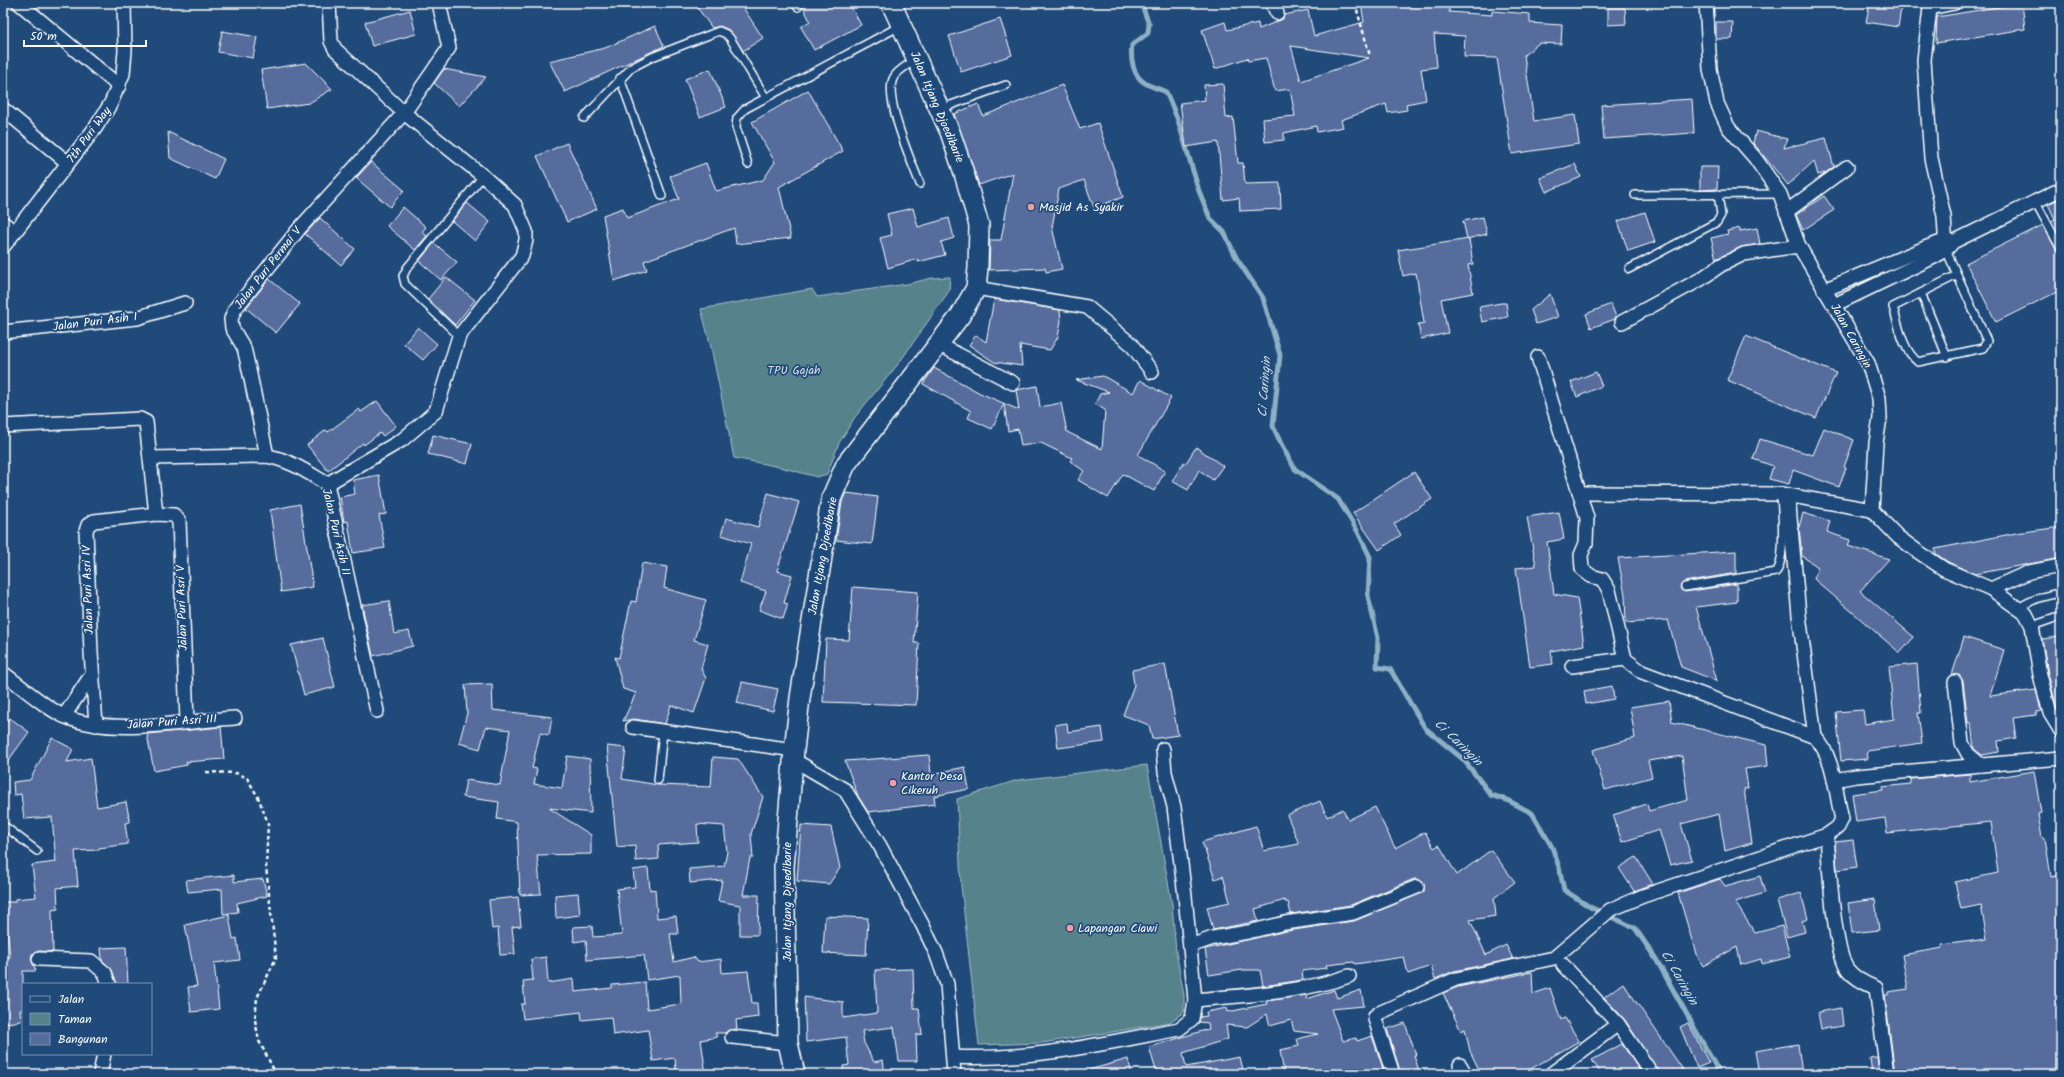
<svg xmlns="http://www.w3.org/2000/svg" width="2064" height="1077" font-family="Kalam,sans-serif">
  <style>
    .green { fill: #56828b; stroke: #aac0c5 }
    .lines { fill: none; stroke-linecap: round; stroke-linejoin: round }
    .stream { stroke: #8eb0c4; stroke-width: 5 }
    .building { fill: #556c9d; stroke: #fff; fill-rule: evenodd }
    .lane-casing { stroke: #fff; stroke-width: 10 }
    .street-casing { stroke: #fff; stroke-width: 16 }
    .secondary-casing { stroke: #fff; stroke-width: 22 }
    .path { stroke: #fff; stroke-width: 2.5; stroke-dasharray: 4 3; stroke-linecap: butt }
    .lane { stroke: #1f4a7a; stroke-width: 7 }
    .street { stroke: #1f4a7a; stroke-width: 13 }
    .secondary { stroke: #1f4a7a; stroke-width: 19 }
    .poi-dot { fill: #ff9aa2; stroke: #1f4a7a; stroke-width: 1.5 }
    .labels { text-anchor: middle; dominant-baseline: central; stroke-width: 3.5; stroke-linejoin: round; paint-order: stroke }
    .street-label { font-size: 12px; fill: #fff; stroke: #1f4a7a }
    .poi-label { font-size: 12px; fill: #fff; stroke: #1f4a7a; text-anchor: start }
    .park-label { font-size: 12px; fill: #d5e0e2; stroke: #1f4a7a }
    .water-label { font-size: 13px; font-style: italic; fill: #d0dee6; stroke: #1f4a7a }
  </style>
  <rect width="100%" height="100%" fill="#1f4a7a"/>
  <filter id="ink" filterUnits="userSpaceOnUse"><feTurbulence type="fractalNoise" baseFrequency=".025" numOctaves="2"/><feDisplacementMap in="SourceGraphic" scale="8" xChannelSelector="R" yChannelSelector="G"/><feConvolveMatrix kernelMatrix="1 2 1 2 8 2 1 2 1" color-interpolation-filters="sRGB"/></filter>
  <g filter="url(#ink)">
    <!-- green -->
    <g class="green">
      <path d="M950,277L949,291L899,363L855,417L839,443L827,474L817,477L780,467L734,458L711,347L701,309L812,289L817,297L907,284L932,278Z"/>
      <path d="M1147,765L1172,904L1176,952L1184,995V1012L1170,1022L1106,1033L1042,1043L979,1045L961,886L957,799L1018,780Z"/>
    </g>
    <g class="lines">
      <!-- stream -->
      <path class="stream" d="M1141,3L1149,24L1148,33L1132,45C1130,58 1133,76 1145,83C1151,87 1160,89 1166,92L1178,120L1199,191L1210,218L1224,232L1237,259L1263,298L1280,355L1273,426L1282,446L1295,469L1338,499L1358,532L1370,557L1368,596L1378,638L1377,667L1390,669L1425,728L1464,760L1491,795L1507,800L1532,813L1552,847L1559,867L1564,890L1590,907L1635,928L1656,959L1720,1074"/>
    </g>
    <!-- building -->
    <g class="building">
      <path d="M694,3H740L763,38L743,51L729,30L720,26L712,28Z"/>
      <path d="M801,3H849L861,25L814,50L801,27L810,21Z"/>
      <path d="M1361,3H1449V12L1492,15V11L1530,14V23L1562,25L1561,44L1539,43L1524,55L1534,121L1575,115L1579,144L1512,154L1497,58L1464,57L1465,36L1434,34L1437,67L1421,69L1426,100L1406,104L1407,110L1388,113L1386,104L1341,120L1343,127L1317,132L1316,126L1284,133V140L1265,142L1263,119L1295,116L1290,89L1275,91L1266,58L1248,61L1247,58L1215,69L1202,30L1225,22L1227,30L1258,23L1259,29L1283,19L1284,15L1308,10L1314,36L1364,22ZM1291,46L1369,58L1301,81Z"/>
      <path d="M1870,3H1902L1898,27L1866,22Z"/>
      <path d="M2022,3L2025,29L1936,43L1937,17Z"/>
      <path d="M1608,8H1625L1626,24L1608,25Z"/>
      <path d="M410,10L416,34L372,46L365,22Z"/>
      <path d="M1000,19L1012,55L961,72L949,36Z"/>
      <path d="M1716,22H1733L1732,39H1716Z"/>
      <path d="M655,26L664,46L565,92L549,61L605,48Z"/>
      <path d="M222,31L257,37L253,58L218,52Z"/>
      <path d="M306,63L332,89L309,103L267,109L261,70Z"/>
      <path d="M444,69L486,77L459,106L434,83Z"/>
      <path d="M710,69L726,107L700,117L685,79Z"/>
      <path d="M1223,84L1226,118L1233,117L1238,163H1243L1245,184L1280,183L1281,209L1240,211L1239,198L1223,200L1218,142L1186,147L1180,103L1205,100L1204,85Z"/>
      <path d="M1062,85L1080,129L1098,123L1123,197L1094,208L1084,180L1059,189L1052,227L1062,269L1046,272L1045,268L989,270L990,240H1001L1013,173L979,185L954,114L978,104L983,116Z"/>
      <path d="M808,90L843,151L779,187L791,238L736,244L734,228L644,261L647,270L614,281L603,215L623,208L627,218L679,199L670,176L706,163L716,191L763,180L775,162L752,122Z"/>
      <path d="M1692,99L1694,133L1604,139L1601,105Z"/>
      <path d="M1756,131L1787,139L1784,148L1826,138L1834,167L1825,173L1818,175L1814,161L1788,185L1753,143Z"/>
      <path d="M168,132L224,159L215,179L170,158Z"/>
      <path d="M567,143L597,209L567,222L537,156Z"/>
      <path d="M371,162L404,190L390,207L356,178Z"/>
      <path d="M1575,164L1581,177L1546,192L1540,178Z"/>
      <path d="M1700,167H1718L1717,189L1700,190Z"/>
      <path d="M1824,196L1834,210L1803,230L1796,215Z"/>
      <path d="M2061,198V238L2051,221L2055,219L2048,204Z"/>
      <path d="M467,203L490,222L475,241L452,221Z"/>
      <path d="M403,207L426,227L422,232L427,236L415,250L387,226Z"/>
      <path d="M913,208L918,227L949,218L954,238L941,242L945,255L918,262V259L888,268L880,238L892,235L887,214Z"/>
      <path d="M1645,212L1655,242L1628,251L1618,221Z"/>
      <path d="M1483,217L1487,234L1467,239L1463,221Z"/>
      <path d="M320,218L355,249L341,265L305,234Z"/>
      <path d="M2043,225L2057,251L2061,254V290L1996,322L1966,263Z"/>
      <path d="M1740,228V231L1757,228L1760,244L1741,247L1716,259L1711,238L1728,234L1727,231Z"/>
      <path d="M1469,239L1473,264L1468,265L1473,293L1441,299L1448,333L1421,339L1418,324L1424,323L1416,273L1403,276L1398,250Z"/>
      <path d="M434,243L457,262L441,280L419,261Z"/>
      <path d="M446,277L475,300L455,325L428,299Z"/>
      <path d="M269,279L300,304L276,333L246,308Z"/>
      <path d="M1550,294L1558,317L1536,324L1531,310Z"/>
      <path d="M994,299L1060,310L1061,321L1058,337L1050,350L1020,345L1022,366L994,362L969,345L976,335L986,342Z"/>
      <path d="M1501,303H1506L1508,317L1482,322L1479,307Z"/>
      <path d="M1611,304L1616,317L1615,319L1591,328L1586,314Z"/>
      <path d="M418,327L437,344L423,360L404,344Z"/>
      <path d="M1746,336L1836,373L1816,418L1727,380Z"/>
      <path d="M934,368L980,393L1019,410L1016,390L1037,386L1040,407L1061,403L1067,432L1102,449L1105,410L1095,404L1100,394L1109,392L1076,380L1103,376L1133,393L1140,380L1171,398L1138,455L1165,471L1154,491L1123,474L1108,498L1078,480L1084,471L1070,461L1072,458L1041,443L1021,446L1018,429L1008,431L1004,404L992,429L968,418L971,411L923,384Z"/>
      <path d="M1596,372L1602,386L1577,397L1571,382Z"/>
      <path d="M377,401L396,426L383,436L380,433L364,445L363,443L328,471L307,445L326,430L328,432L359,409L361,412Z"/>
      <path d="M1824,428L1854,440L1844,467L1846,468L1839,487L1793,470L1789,484L1769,479L1773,466L1753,459L1760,439L1813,455Z"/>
      <path d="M433,435L472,444L467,464L428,454Z"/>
      <path d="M1196,447L1223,466L1213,480L1199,470L1188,490L1172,481L1184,462L1186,463Z"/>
      <path d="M1414,472L1432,499L1394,524L1401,535L1379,550L1353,513Z"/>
      <path d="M379,475L386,514L379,515L385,548L353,553L348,521L344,522L340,497L355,494L353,480Z"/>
      <path d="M768,493L799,502L777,571L792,575L784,603L788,604L783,619L759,610L766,591L740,583L751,544L721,535L726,518L758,527Z"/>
      <path d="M846,493L878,497L872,544L836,540L842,502Z"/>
      <path d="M300,504L313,587L281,592L270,510Z"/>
      <path d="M1559,512L1564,539L1547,542L1554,594L1577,598L1584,645L1551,651L1553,664L1530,667L1516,568L1536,566L1527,517Z"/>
      <path d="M1803,513L1830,521L1827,532L1850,540L1848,546L1889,559L1860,591L1914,637L1900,653L1814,579L1818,567L1802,556L1799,527Z"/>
      <path d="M2061,527V558L1975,574L1948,562L1936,554L1935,549L2016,533Z"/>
      <path d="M1736,551V573L1684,582L1680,586L1681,590L1685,592L1737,584V602L1696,607L1717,681L1681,667L1668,620L1626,623L1625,595L1618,558Z"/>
      <path d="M642,563L667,567L664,588L706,600L694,640L708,644L701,669L706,678L694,713L671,705L665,724L634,719L623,721L636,693L623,689L615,657L619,658L631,601L636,602Z"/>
      <path d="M853,587L918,592L914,643H919L916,705L823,702L826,639L849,640Z"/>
      <path d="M389,601L394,634L409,631L413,646L373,656L362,605Z"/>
      <path d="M1964,637L2004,650L1990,696L2036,690L2041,711L2036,712V715L2013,718L2016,738L1998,741L1999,752L1982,755L1974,749L1971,723H1968L1963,681L1959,675H1952Z"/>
      <path d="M2059,637L2061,643V709H2057L2048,673L2042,639Z"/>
      <path d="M323,638L335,687L304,695L291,645Z"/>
      <path d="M1165,664L1178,735L1152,739L1149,725L1123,715L1134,685L1132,670Z"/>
      <path d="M1917,664L1921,713H1918L1922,743L1867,751L1868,759L1841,761L1836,712L1863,710L1865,724L1894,719L1889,667Z"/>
      <path d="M742,682L778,689L773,711L737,703Z"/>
      <path d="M492,684L493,710L552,717L549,735L540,733L532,768L537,769L534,784L562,788L567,756L590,759L591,813L549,808L591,835V854L537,855L541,894L520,895L517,822L497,819L499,802L463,797L466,780L500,785L510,730L486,727L480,749L459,743L467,713L465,685Z"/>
      <path d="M1612,686L1614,699L1586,704L1584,691Z"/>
      <path d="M1669,701L1672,722L1766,745L1768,766L1745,769L1748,788L1744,789L1752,843L1725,851L1719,814L1681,824L1692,860L1670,865L1659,830L1622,842L1613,815L1647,804L1649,811L1688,800L1682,756L1648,761L1652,777L1605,790L1593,750L1635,738L1630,707Z"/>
      <path d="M10,718L29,732L3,768V727Z"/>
      <path d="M1067,723L1068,732L1102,727L1104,742L1058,748L1055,725Z"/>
      <path d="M221,727L224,759L186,762L187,765L154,771L147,734Z"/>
      <path d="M52,738L73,749L67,762L91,758L97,807L126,802L130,822L125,823L128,844L99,848V850L75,851L78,886L57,888L58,909L52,910L53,952L39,951L32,954L31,959L36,971H23V1010H20L21,1021L6,1023V1021H3V964H6V957H10L6,919H3V902H15V899L36,897L32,865L56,862L52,817L24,819L21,794L14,795L13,782L30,780Z"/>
      <path d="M607,746L626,748L622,779L658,785L711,787L713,757L738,759L763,797L751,834L753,858H750L743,895H759L758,935H740V905L718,901L722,880L690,883L689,869L724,866L727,852L724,826L697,824L698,842L658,845L659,859L636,861L635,845L617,847Z"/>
      <path d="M929,755L931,774L965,767L969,789L934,796L935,804L868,812L858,796L845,761Z"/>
      <path d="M2034,771L2041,813L2038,814L2042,838H2045L2051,877L2058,875L2061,895V1074H1895L1885,995H1888V992L1908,989L1902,955L1943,948L1942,945L1987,939L1981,905L1961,909L1955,882L1998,873L1991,822L1887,833L1885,818L1856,822L1852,794L1883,790L1882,787L1911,784V779L1970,774V782Z"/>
      <path d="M1320,801L1327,817L1343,809L1348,820L1375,807L1395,848L1425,832L1434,848L1439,845L1457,875L1491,850L1515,882L1494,898L1496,916L1470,920L1486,955L1506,945L1513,959L1454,971L1435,979L1431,966L1408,974L1404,957L1355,964L1354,962L1326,965L1327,968L1302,971L1303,980L1263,986L1260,970H1242L1209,975L1205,949L1287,931L1354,921L1424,892V884L1418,879H1414L1351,905L1291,914L1288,902H1285V900L1255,909L1258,921L1213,930L1207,907L1230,902L1223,876L1215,879L1202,842L1256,826L1264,851L1299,844L1287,815Z"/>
      <path d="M801,825L831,827L840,868L829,884L797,881Z"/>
      <path d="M1853,840L1857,867L1837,870L1835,842Z"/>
      <path d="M1636,857L1653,884L1634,891L1619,868Z"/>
      <path d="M648,868L650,890L655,889L657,918L676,916L678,934H670L674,962L694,957L698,962L721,959L722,973L748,971L752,1003H757L758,1017L736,1020L737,1029L729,1030L725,1033H715L717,1037L701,1040L706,1074H685V1069L676,1071L675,1058L653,1061L648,1030L613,1035L611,1017L582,1020L581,1012L523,1019L521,1004H525L523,981L533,980L531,959L546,957L548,983L574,979L575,992L612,988V985L645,982L647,1009L681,1004L680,975L647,980L644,955L587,960L586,940L574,942L573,927L592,926L593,937L622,935L617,889L635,887L633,870Z"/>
      <path d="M234,875V882L263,879L267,896L237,903L238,912L223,914L222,889L188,892L186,880Z"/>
      <path d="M1760,876L1765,893L1735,902L1755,933L1782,926L1790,957L1762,964L1761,959L1741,965L1737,947L1703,966L1696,954L1678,893L1720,879L1725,886Z"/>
      <path d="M578,893L580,915L556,918L555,895Z"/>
      <path d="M1801,893L1808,919L1802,921L1805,932L1787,937L1777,900Z"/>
      <path d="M518,897L521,926L512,927L515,954L500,955L498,928L492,929L489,900Z"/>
      <path d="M1875,899L1879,930L1852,933L1848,903Z"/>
      <path d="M229,915L233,939L237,938L240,960L214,963L219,1009L191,1012L188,987L197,986L185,925Z"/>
      <path d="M825,916L868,918L866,955L823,953Z"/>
      <path d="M126,947L128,984H117L112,970L102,960L101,948Z"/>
      <path d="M913,969L914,1008H919L922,1034L916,1035L917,1061H899L894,1027L862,1031L864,1043L874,1062L883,1060L885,1074H843V1066L849,1065L846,1037L806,1042L804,997L843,1002V1018L877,1013L875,970Z"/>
      <path d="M1532,972L1533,994L1550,988L1561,1020L1565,1018L1579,1041L1522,1074H1481L1470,1051L1465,1029L1461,1031L1443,993L1458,987Z"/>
      <path d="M1623,983L1686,1074H1660L1625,1020L1604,997Z"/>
      <path d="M1334,990L1337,998L1361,990L1364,1006L1331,1009L1343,1041L1356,1038L1357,1041L1372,1036L1385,1074H1284L1280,1050L1299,1046L1297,1039L1318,1034L1294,1031L1291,1020L1270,1026L1267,1014L1247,1027L1226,1025L1228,1039L1183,1053L1186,1067L1240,1057L1244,1074H1157L1149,1047L1209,1029L1208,1023L1199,1022L1200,1017L1207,1016L1206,1012L1227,1008L1228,1012L1267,1004L1266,1001L1306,995L1307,999Z"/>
      <path d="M1841,1008L1843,1026L1821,1029L1818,1012Z"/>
      <path d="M1405,1023L1416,1055H1414L1420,1074H1401L1387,1029Z"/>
      <path d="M1688,1023L1709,1063L1697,1068L1680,1027Z"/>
      <path d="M1622,1044L1642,1074H1601L1592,1060Z"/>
      <path d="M1798,1044L1802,1074H1759L1755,1051Z"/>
      <path d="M1877,1057L1879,1074H1872L1870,1058Z"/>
      <path d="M1128,1059L1132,1074H1089V1070Z"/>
    </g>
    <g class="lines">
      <defs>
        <g id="lane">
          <path d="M794,3L798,7"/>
          <path d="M915,60C908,65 898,70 894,77C882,95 912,163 920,184"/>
          <path d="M620,78L662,196"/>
          <path d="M940,109L1006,85"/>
          <path d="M584,118L631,68L652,57L719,31L726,34L730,38L766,98"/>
          <path d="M748,164L736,127L737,118L745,109L900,26"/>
          <path d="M1635,195L1780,194"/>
          <path d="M2035,201L2061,249"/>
          <path d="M1946,250L1987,341L1983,348L1918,362C1902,349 1899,326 1893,307L1957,275"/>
          <path d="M1629,269L1717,222L1721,215L1718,194"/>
          <path d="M1921,293L1947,357"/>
          <path d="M459,336L405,284L403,276L407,268L483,176"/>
          <path d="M1685,587L1776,572C1786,561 1782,510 1781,494"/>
          <path d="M2019,608C2032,599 2046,595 2061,593"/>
          <path d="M2032,626L2061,616"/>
          <path d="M658,780L663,732"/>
          <path d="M3,825L37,851"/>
        </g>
        <g id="street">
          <path d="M19,3L119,86"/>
          <path d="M1272,3L1277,13"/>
          <path d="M1706,3L1710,69L1717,103L1728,127L1755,158L1780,194L1799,246L1868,363L1879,398L1880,418L1876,443L1872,510L1898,537L1917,551L1944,569L1991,589L2026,614L2032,626L2040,675L2050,713L2061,731"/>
          <path d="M1931,3L1930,8L1954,3"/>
          <path d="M1930,8L1924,60L1931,158L1944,216L1946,250"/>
          <path d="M3,109L68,163"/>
          <path d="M1786,212L1847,167"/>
          <path d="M3,223L15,232"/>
          <path d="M3,247L96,127L111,103L123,74L125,51L124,3"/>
          <path d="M976,288L1087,307L1131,344L1152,372"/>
          <path d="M1824,290L1930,246L1944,241L1952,242"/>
          <path d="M1834,305L1934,257L1946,250L1953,242L2061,189"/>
          <path d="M1622,322L1701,279L1721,265L1744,254L1799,246"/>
          <path d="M3,332L137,318L185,303"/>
          <path d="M938,344L1013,383"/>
          <path d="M1538,357L1587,518L1586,543L1581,555L1582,569L1591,576L1602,579L1609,590L1625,659L1642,672L1815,737C1835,758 1835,792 1842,819L1838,827L1827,835C1829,862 1833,951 1848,970C1855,979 1866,984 1876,988L1887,1074"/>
          <path d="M3,426L140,419L146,422L156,514"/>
          <path d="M267,456L248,365L244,348L232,328L231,319L235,309L299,229L404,113L449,48L439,3"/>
          <path d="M150,458L267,456C290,460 307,472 327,484L377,711"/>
          <path d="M327,484L402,440L436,411L459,336L522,256L526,240V231L515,205L483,176L404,113L335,49L331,41L329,3"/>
          <path d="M1581,493L1781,494L1872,510"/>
          <path d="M1788,495L1799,615L1815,737"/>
          <path d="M1991,589L2029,572L2061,566"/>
          <path d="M1572,666L1625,659"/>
          <path d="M3,673C20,685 48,710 66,717C112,736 185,721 235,718"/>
          <path d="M1955,682L1962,743L1968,754L1981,765"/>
          <path d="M64,716L92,674"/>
          <path d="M96,725L91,652L86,531L88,525L94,521L156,514L174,515L179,521L187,721"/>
          <path d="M633,727L794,750"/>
          <path d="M794,760L845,790L880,846L923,926L936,953L947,984L954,1074"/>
          <path d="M1834,780L1856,776L2061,758"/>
          <path d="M1190,946L1213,938L1248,932L1285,923L1353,913L1417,887"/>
          <path d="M39,959L91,961L105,973L109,984"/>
          <path d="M1563,965L1618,1024"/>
          <path d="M1195,1000C1246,995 1300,993 1349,976"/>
          <path d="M732,1037L788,1043"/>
          <path d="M954,1057C1030,1061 1105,1043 1179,1029L1192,1019L1195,1000L1185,896L1174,807L1165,772L1163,749"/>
          <path d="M1460,1065L1465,1074"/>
          <path d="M100,1074L104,1054"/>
          <path d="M1393,1074L1375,1019V1016L1379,1013L1456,979L1554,958L1610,910L1643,896L1827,835"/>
          <path d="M1551,1074L1618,1024L1652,1074"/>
        </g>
        <path id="secondary" d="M795,1074L788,1043L784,867L794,750L800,698L831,499L846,464L960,316L976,288L978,268L979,225L963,170L950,132L891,3"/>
      </defs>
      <!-- lane casing -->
      <use href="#lane" class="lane-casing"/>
      <!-- street casing -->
      <use href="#street" class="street-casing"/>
      <!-- secondary casing -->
      <use href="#secondary" class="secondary-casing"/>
      <!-- path -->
      <g class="path">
        <path d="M1355,3L1370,56"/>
        <path d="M206,772L236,773L247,778L258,797L268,823L266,867L276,958L257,998L255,1020L259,1041L276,1074"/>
      </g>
      <!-- lane -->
      <use href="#lane" class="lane"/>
      <!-- street -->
      <use href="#street" class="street"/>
      <!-- secondary -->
      <use href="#secondary" class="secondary"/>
    </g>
  </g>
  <!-- markers -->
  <g class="poi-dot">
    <circle cx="1031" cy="207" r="4"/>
    <circle cx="893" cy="783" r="4"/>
    <circle cx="1070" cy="928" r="4"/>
  </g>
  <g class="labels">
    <!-- street labels -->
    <g class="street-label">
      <text transform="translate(937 107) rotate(67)">Jalan Itjang Djoedibarie</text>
      <text transform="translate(89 135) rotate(-54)">7th Puri Way</text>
      <text transform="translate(268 268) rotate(-52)">Jalan Puri Permai V</text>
      <text transform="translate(95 322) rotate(-7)">Jalan Puri Asih I</text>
      <text transform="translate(1851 336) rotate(61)">Jalan Caringin</text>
      <text transform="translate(336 532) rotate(77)">Jalan Puri Asih II</text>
      <text transform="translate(823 556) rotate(-80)">Jalan Itjang Djoedibarie</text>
      <text transform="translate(88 590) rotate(-92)">Jalan Puri Asri IV</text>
      <text transform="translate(182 608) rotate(-92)">Jalan Puri Asri V</text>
      <text transform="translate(172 722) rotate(-4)">Jalan Puri Asri III</text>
      <text transform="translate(787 902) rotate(-90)">Jalan Itjang Djoedibarie</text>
    </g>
    <!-- poi labels -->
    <g class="poi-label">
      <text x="1039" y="207">Masjid As Syakir</text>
      <text x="901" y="776">Kantor Desa<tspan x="901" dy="14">Cikeruh</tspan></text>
      <text x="1078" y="928">Lapangan Ciawi</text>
    </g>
    <!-- park labels -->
    <g class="park-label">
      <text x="794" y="370">TPU Gajah</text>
    </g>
    <!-- water labels -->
    <g class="water-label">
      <text transform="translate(1265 387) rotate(-86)">Ci Caringin</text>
      <text transform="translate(1458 743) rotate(44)">Ci Caringin</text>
      <text transform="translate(1679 978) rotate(60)">Ci Caringin</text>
    </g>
  </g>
  <!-- margin -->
  <rect width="2064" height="1077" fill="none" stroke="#1f4a7a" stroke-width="16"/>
  <rect x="8" y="8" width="2048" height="1061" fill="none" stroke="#fff" stroke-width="1.5" filter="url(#ink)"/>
  <!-- legend -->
  <rect x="22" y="983" width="130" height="72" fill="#1f4a7a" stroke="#7992af"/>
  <rect x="30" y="996" width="20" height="6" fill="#1f4a7a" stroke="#7992af"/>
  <text x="58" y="1003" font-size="12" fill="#ffffff">Jalan</text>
  <rect x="30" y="1013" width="20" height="12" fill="#56828b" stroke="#7992af"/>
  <text x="58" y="1023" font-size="12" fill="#ffffff">Taman</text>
  <rect x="30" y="1033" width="20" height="12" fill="#556c9d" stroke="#7992af"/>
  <text x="58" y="1043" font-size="12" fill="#ffffff">Bangunan</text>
  <!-- scale -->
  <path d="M24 40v6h122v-6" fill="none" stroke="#ffffff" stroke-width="2"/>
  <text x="30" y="40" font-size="12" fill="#ffffff" stroke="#1f4a7a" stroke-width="3" paint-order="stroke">50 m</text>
</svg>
